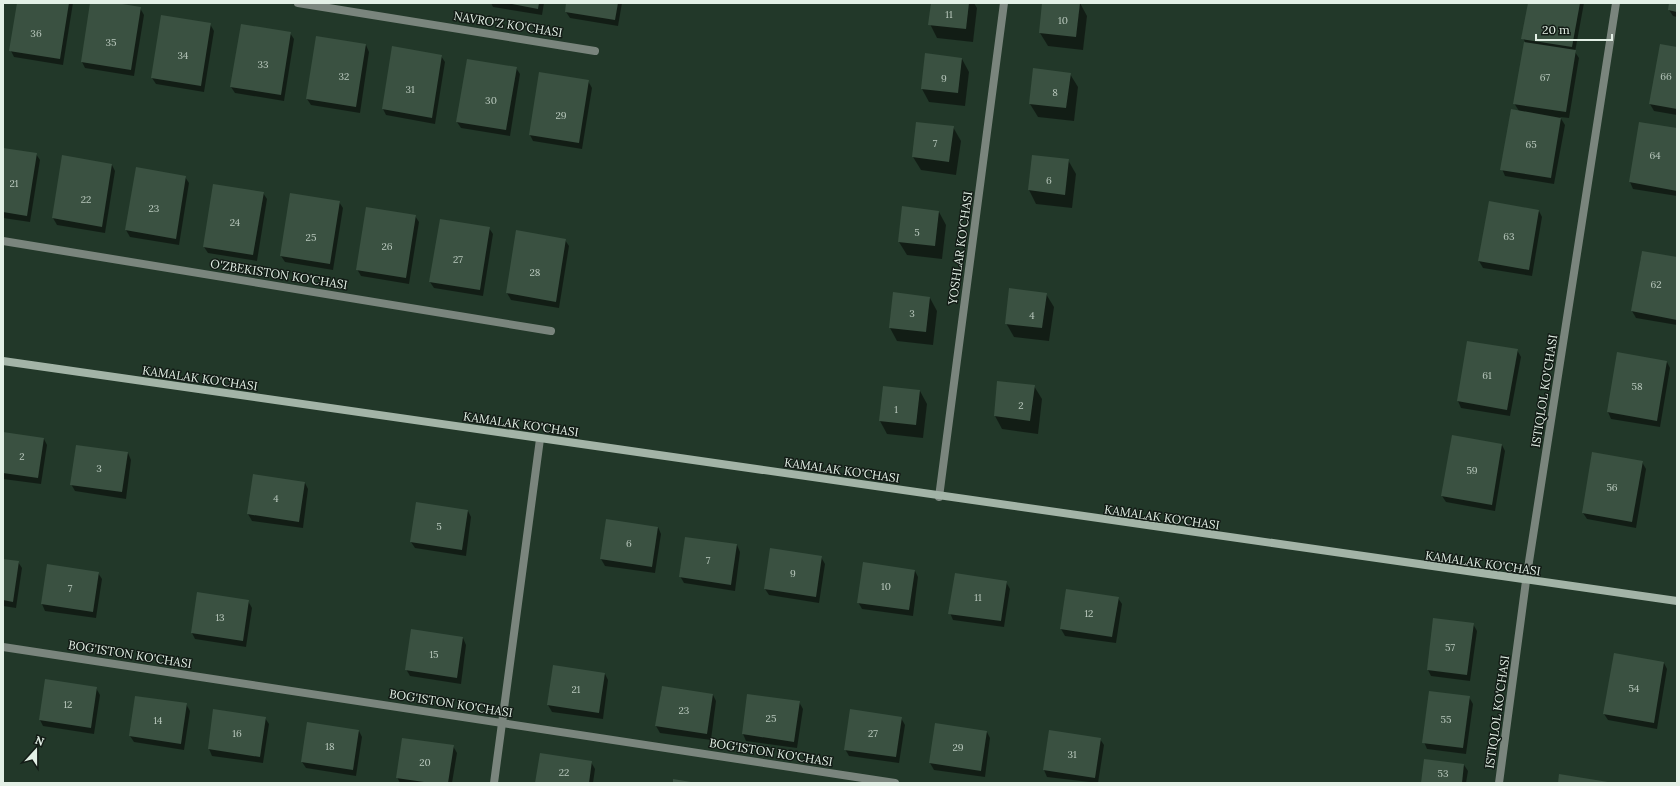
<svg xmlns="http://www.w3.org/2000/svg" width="1680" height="786" font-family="Lora,serif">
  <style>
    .shadow { fill: #0007 }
    .building { fill: #3a5141 }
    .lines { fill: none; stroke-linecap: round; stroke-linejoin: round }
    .minor { stroke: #7a857d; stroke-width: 8 }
    .secondary { stroke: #a3b4a7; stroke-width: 8 }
    .labels { text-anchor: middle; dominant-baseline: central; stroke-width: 3; stroke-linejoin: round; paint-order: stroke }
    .number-label { font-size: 10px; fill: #b9c8bd }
    .street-label { font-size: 12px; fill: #e3f0e6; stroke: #131c16 }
  </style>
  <rect width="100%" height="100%" fill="#223829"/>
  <!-- shadow -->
  <g class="shadow">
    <path d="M18,3H73L63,65L14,57L11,51Z"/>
    <path d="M91,3H110L140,8L144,15L134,76L85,68L82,62Z"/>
    <path d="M491,3H544L542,15L493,7Z"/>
    <path d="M567,3H622L618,26L570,18L566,12Z"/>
    <path d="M932,3H974L977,8L973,42L937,38L930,24Z"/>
    <path d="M1043,3H1080L1087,16L1083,50L1048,46L1040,33Z"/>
    <path d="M1529,3H1584L1575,52L1579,58L1569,118L1560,117L1565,125L1554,184L1505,176L1502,169L1519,111L1514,103L1525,42L1523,38Z"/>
    <path d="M1670,3H1677V17L1673,16L1669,10Z"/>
    <path d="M210,24L214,31L204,92L156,84L152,78Z"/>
    <path d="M290,33L294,39L284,101L235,93L231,87Z"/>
    <path d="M366,45L369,52L360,113L311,105L307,99Z"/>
    <path d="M1677,48V115L1654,111L1650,104Z"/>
    <path d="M441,56L445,62L435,124L386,115L383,109Z"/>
    <path d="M962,59L969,72L965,106L929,102L922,89Z"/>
    <path d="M516,68L520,74L510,136L461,128L457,122Z"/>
    <path d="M1070,74L1078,87L1074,121L1038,117L1030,104Z"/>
    <path d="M588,81L592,88L582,149L533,141L530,135Z"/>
    <path d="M917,123L953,127L961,141L956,175L921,170L913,157Z"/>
    <path d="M1677,129V196L1633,189L1630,182Z"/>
    <path d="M3,149L36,154L40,160L30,222L3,218Z"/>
    <path d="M1033,156L1068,160L1076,174L1072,208L1036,204L1029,190Z"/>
    <path d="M63,157L112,165L115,171L105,233L57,225L53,218Z"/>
    <path d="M185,177L189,183L179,245L130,237L126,230Z"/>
    <path d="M263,193L267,199L257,261L208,253L204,247Z"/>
    <path d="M339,202L343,208L333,270L285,262L281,256Z"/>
    <path d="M1539,211L1542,217L1532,276L1483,268L1479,261Z"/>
    <path d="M939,212L946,225L942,259L907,255L899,242Z"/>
    <path d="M415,216L419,222L409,284L361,276L357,269Z"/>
    <path d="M489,228L493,234L483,296L434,288L430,282Z"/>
    <path d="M565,240L569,246L559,308L511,300L507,293Z"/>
    <path d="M1642,252L1677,258V325L1636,318L1632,311Z"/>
    <path d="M1046,294L1054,307L1049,341L1014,337L1006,323Z"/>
    <path d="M930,298L937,311L933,345L897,341L890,328Z"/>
    <path d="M1517,350L1521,357L1510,416L1461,408L1458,401Z"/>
    <path d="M1667,362L1670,368L1660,427L1611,419L1608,412Z"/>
    <path d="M998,382L1034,386L1042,399L1038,434L1002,429L995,416Z"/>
    <path d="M920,391L927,404L923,438L887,434L880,421Z"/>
    <path d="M3,433L44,439L47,445L41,484L3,479Z"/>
    <path d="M1502,445L1505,451L1495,511L1446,502L1442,496Z"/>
    <path d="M128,453L131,460L126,499L75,491L71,484Z"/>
    <path d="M1642,462L1646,469L1636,528L1587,519L1583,513Z"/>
    <path d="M305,483L308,489L303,528L252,521L248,514Z"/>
    <path d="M468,511L471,517L466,556L415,548L411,542Z"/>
    <path d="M658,527L661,534L655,573L605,566L601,559Z"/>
    <path d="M737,545L740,552L735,591L684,583L680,576Z"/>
    <path d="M821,557L825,564L819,603L769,595L765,589Z"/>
    <path d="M3,560L18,562L22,568L16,608L3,606Z"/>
    <path d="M48,565L98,573L102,579L96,618L45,611L42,604Z"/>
    <path d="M915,571L918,577L913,616L862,609L858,602Z"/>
    <path d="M1006,582L1010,589L1004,627L953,620L950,613Z"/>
    <path d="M1118,598L1122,604L1116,643L1065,636L1061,629Z"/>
    <path d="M248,601L252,608L246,647L195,639L192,633Z"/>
    <path d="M1473,624L1477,631L1470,681L1431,676L1428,670Z"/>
    <path d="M463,638L466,645L461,684L410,676L406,669Z"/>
    <path d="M1664,663L1667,669L1657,729L1608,720L1604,714Z"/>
    <path d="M605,674L608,680L603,719L552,712L548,705Z"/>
    <path d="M3,679L4,681L3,691Z"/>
    <path d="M662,687L713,695L716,701L711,740L660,733L656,726Z"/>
    <path d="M96,688L100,695L94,734L43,726L40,720Z"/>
    <path d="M1469,697L1473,704L1466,754L1427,749L1424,742Z"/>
    <path d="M799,702L803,709L797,748L746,741L743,734Z"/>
    <path d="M186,704L190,711L184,750L134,742L130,736Z"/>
    <path d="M265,718L269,724L263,763L212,756L209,749Z"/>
    <path d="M901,718L905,725L899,763L849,756L845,749Z"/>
    <path d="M359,731L362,737L356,776L306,768L302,762Z"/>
    <path d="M1050,731L1100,739L1104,745L1098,783L1047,777L1044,770Z"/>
    <path d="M987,732L990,738L985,777L934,770L930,763Z"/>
    <path d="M453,746L457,753L452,783H400L397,777Z"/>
    <path d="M591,762L595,769L593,783H537Z"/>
    <path d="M1464,765L1468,771L1466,783H1422Z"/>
  </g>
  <!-- building -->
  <g class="building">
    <path d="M17,3H69L60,59L9,51Z"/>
    <path d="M90,3H116L141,7L131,70L81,62Z"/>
    <path d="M507,3H539L538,9Z"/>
    <path d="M566,3H618L615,20L565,12Z"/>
    <path d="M931,3H969L966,29L928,25Z"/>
    <path d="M1042,3H1080L1076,37L1039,33Z"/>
    <path d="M1528,3H1580L1572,47L1521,39Z"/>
    <path d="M1669,3H1677V12L1668,10Z"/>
    <path d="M161,15L211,23L201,86L151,78Z"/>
    <path d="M241,24L291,32L281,95L230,87Z"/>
    <path d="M316,36L366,44L356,107L306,99Z"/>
    <path d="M1524,42L1576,50L1566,112L1513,104Z"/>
    <path d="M1660,44L1677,47V109L1649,104Z"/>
    <path d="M392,46L442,55L432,118L382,109Z"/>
    <path d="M925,53L962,58L958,93L921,89Z"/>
    <path d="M467,59L517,67L506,130L456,122Z"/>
    <path d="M1033,68L1071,73L1066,108L1029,104Z"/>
    <path d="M539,72L589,80L579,143L529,135Z"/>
    <path d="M1511,109L1561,118L1551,178L1500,170Z"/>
    <path d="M916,122L954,126L949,162L912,157Z"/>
    <path d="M1639,122L1677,128V191L1629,182Z"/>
    <path d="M3,148L37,153L27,216L3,212Z"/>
    <path d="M62,155L112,164L102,227L52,218Z"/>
    <path d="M1032,155L1069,159L1065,195L1028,190Z"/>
    <path d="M136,167L186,176L176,239L125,230Z"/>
    <path d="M213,184L264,192L253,255L203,247Z"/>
    <path d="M290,193L340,201L330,264L280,256Z"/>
    <path d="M1489,201L1539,210L1529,270L1478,261Z"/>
    <path d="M902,206L939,211L935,246L898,242Z"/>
    <path d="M366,207L416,215L406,278L356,270Z"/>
    <path d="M440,219L490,227L480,290L429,282Z"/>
    <path d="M516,230L566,239L556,302L506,293Z"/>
    <path d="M1642,251L1677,257V320L1631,311Z"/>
    <path d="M1009,288L1047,293L1042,328L1005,324Z"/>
    <path d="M893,292L930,297L926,332L889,328Z"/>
    <path d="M1467,341L1518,349L1507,410L1457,401Z"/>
    <path d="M1617,352L1667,361L1657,421L1607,412Z"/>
    <path d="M997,381L1035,385L1030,421L994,416Z"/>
    <path d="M883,386L920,390L916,425L879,421Z"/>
    <path d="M3,432L44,438L38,478L3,473Z"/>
    <path d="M1452,435L1502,444L1492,505L1441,496Z"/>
    <path d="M76,445L128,452L122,492L70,485Z"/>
    <path d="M1592,452L1643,461L1632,522L1582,513Z"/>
    <path d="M253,474L305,482L299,522L247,514Z"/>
    <path d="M416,502L468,510L462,550L410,542Z"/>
    <path d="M606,519L658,527L652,567L600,559Z"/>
    <path d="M685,537L737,544L731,585L679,577Z"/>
    <path d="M770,548L822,556L816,597L764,589Z"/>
    <path d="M3,559L19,561L13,602L3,600Z"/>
    <path d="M863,562L915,570L909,610L857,603Z"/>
    <path d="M47,564L99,572L93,612L41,604Z"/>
    <path d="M955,573L1007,581L1001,621L948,614Z"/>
    <path d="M1066,589L1119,597L1112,637L1060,629Z"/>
    <path d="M197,592L249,600L243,641L191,633Z"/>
    <path d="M1433,618L1474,623L1467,675L1427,670Z"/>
    <path d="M411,629L463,637L457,678L405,670Z"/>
    <path d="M1614,653L1664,662L1654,723L1603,714Z"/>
    <path d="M553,665L605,673L599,713L547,705Z"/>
    <path d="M45,679L97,687L91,728L39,720Z"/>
    <path d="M662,686L713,694L707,734L655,726Z"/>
    <path d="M1429,691L1470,696L1463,748L1422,743Z"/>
    <path d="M747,694L800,701L794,742L742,734Z"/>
    <path d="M135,696L187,703L181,744L129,736Z"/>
    <path d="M213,709L266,717L260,757L208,749Z"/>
    <path d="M850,709L902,717L896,757L844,750Z"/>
    <path d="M307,722L359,730L353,770L301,762Z"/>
    <path d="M935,723L987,731L981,771L929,763Z"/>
    <path d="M1049,730L1101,738L1095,778L1043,770Z"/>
    <path d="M402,738L454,745L448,783H431L396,778Z"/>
    <path d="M540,753L592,761L589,783H535Z"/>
    <path d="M1424,759L1464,764L1462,783H1421Z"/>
    <path d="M1559,774L1608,782V783H1558Z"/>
    <path d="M673,779L691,782V783H673Z"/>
  </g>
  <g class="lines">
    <!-- minor -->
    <g class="minor">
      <path d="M298,3L595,51"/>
      <path d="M3,241L551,331"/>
      <path d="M939,497L1004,3"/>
      <path d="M3,647L895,783"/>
      <path d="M494,783L540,439"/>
      <path d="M1499,783L1526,581L1616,3"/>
    </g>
    <!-- secondary -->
    <path class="secondary" d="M3,361L1677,601"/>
  </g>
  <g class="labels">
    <!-- number labels -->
    <g class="number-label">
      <text x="949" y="14">11</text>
      <text x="1063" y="20">10</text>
      <text x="36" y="33">36</text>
      <text x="111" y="42">35</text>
      <text x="183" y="55">34</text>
      <text x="263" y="64">33</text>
      <text x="344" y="76">32</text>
      <text x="1666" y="76">66</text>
      <text x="1545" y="77">67</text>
      <text x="944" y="78">9</text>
      <text x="410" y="89">31</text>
      <text x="1055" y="92">8</text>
      <text x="491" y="100">30</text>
      <text x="561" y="115">29</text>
      <text x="935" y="143">7</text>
      <text x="1531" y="144">65</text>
      <text x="1655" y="155">64</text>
      <text x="1049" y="180">6</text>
      <text x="14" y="183">21</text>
      <text x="86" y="199">22</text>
      <text x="154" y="208">23</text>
      <text x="235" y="222">24</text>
      <text x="917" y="232">5</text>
      <text x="1509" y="236">63</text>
      <text x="311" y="237">25</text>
      <text x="387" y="246">26</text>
      <text x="458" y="259">27</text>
      <text x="535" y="272">28</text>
      <text x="1656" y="284">62</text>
      <text x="912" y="313">3</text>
      <text x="1032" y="315">4</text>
      <text x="1487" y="375">61</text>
      <text x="1637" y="386">58</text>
      <text x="1021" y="405">2</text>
      <text x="896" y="409">1</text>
      <text x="22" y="456">2</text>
      <text x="99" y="468">3</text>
      <text x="1472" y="470">59</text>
      <text x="1612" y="487">56</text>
      <text x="276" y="498">4</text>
      <text x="439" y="526">5</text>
      <text x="629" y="543">6</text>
      <text x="708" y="560">7</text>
      <text x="793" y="573">9</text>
      <text x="886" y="586">10</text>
      <text x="70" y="588">7</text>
      <text x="978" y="597">11</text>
      <text x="1089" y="613">12</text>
      <text x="220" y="617">13</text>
      <text x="1450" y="647">57</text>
      <text x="434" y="654">15</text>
      <text x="1634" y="688">54</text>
      <text x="576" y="689">21</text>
      <text x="68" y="704">12</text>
      <text x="684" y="710">23</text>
      <text x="771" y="718">25</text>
      <text x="1446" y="719">55</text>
      <text x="158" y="720">14</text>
      <text x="237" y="733">16</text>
      <text x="873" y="733">27</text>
      <text x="330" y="746">18</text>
      <text x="958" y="747">29</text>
      <text x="1072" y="754">31</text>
      <text x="425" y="762">20</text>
      <text x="564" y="772">22</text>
      <text x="1443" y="773">53</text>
    </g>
    <!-- street labels -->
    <g class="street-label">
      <text transform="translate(508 24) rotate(9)">NAVRO'Z KO'CHASI</text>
      <text transform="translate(960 248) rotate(-82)">YOSHLAR KO'CHASI</text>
      <text transform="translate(279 274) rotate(9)">O'ZBEKISTON KO'CHASI</text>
      <text transform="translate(200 378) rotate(8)">KAMALAK KO'CHASI</text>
      <text transform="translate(1544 391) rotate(-81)">ISTIQLOL KO'CHASI</text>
      <text transform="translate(521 424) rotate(8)">KAMALAK KO'CHASI</text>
      <text transform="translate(842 470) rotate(8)">KAMALAK KO'CHASI</text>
      <text transform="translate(1162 517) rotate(8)">KAMALAK KO'CHASI</text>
      <text transform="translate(1483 563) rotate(8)">KAMALAK KO'CHASI</text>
      <text transform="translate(130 654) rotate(9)">BOG'ISTON KO'CHASI</text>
      <text transform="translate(451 703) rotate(9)">BOG'ISTON KO'CHASI</text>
      <text transform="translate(1497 712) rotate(-82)">ISTIQLOL KO'CHASI</text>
      <text transform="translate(771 752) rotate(9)">BOG'ISTON KO'CHASI</text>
    </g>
  </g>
  <!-- border -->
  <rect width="1680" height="786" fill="none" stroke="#e3f0e6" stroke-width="8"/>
  <!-- north arrow -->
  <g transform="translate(36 750) rotate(21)" stroke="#131c16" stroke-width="3" paint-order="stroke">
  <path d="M0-3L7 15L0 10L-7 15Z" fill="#e3f0e6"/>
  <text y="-6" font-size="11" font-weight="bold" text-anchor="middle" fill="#e3f0e6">N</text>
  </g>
  <!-- scale -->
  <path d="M1536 34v6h76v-6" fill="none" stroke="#e3f0e6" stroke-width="2"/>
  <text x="1542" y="34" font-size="12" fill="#e3f0e6" stroke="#131c16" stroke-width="3" paint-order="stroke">20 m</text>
</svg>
